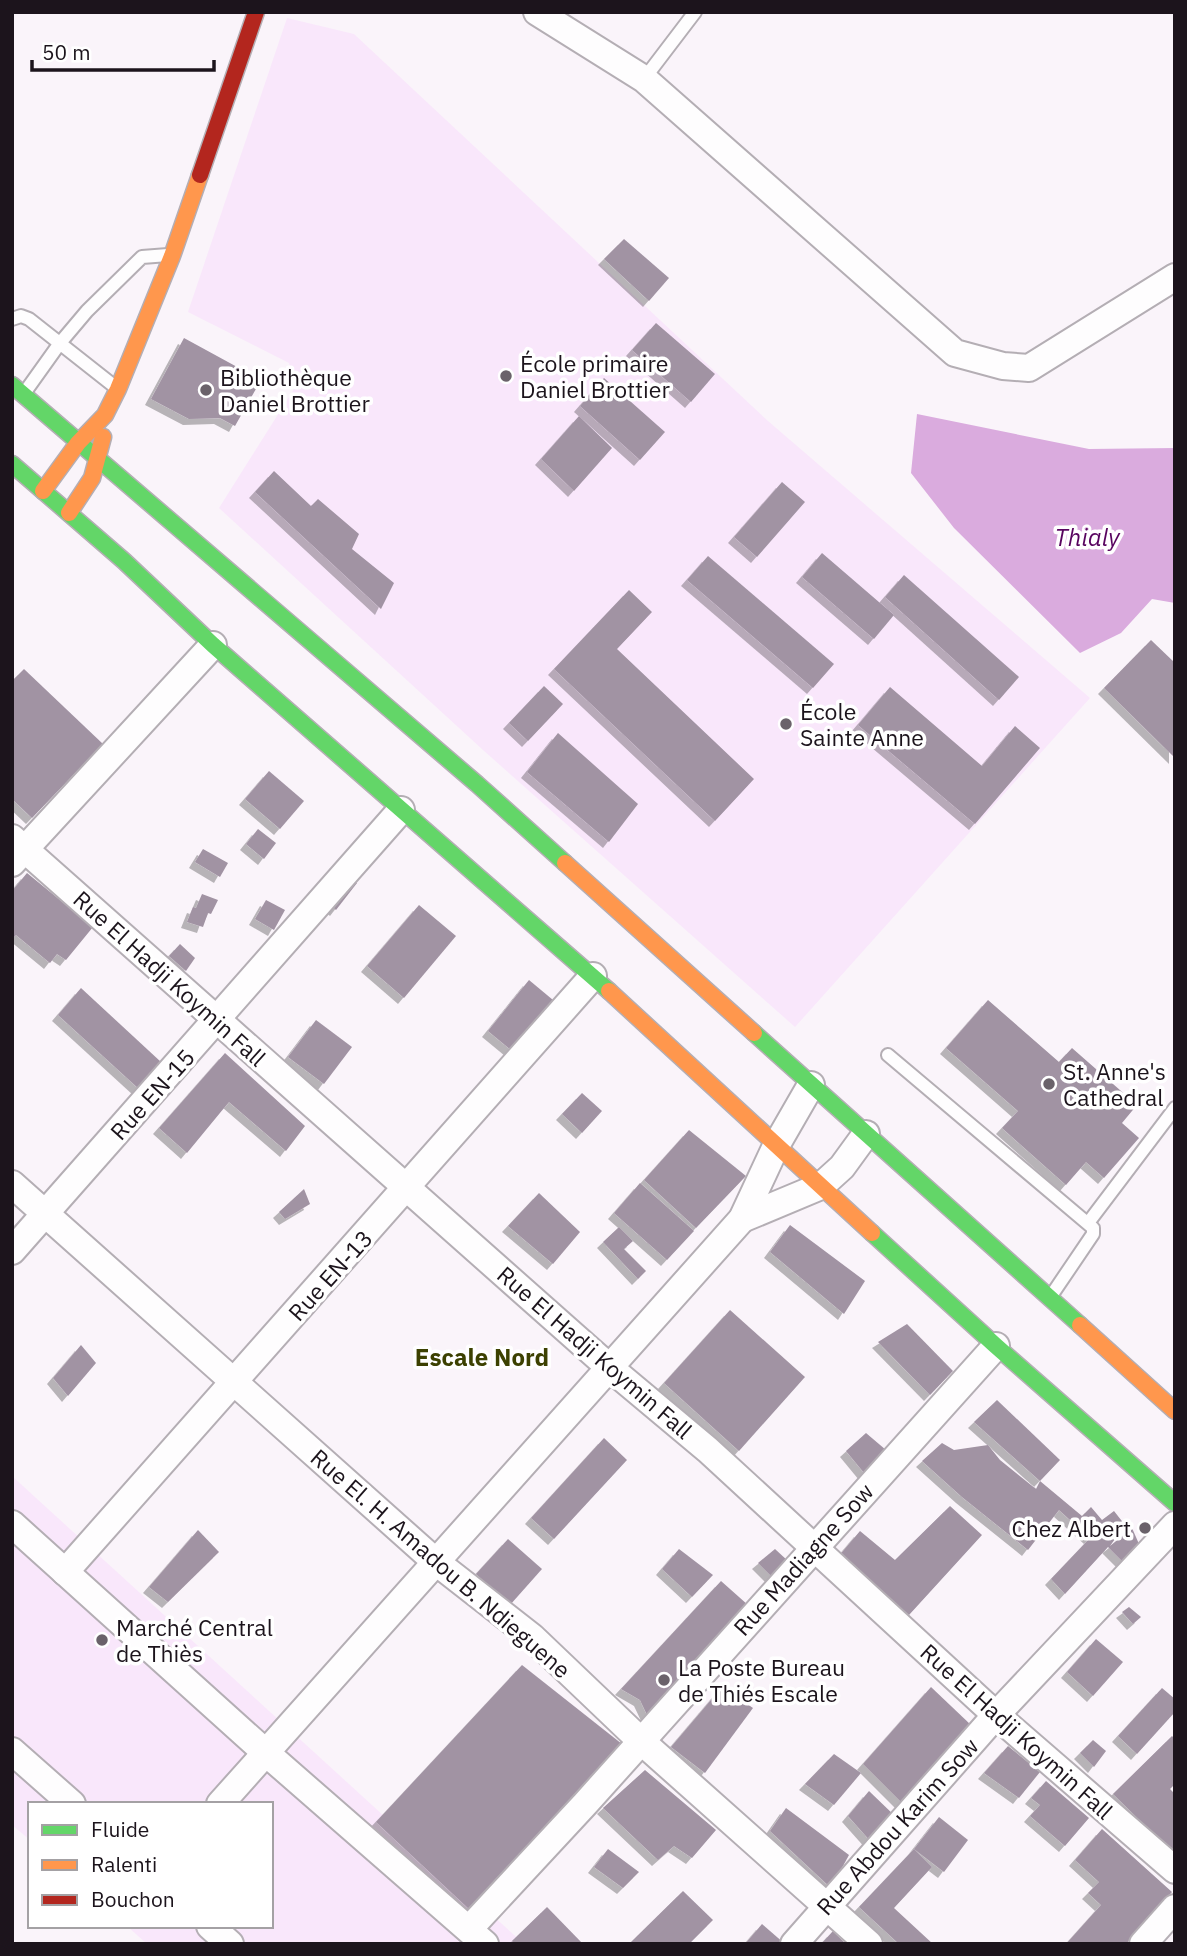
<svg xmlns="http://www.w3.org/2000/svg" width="1187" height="1956" font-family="'IBM Plex Sans',sans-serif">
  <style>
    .built { fill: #f9e7fb }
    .water { fill: #daabde }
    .building { fill: #a193a3; filter: url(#shadow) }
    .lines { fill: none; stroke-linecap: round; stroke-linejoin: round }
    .lane-casing { stroke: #b4aeb4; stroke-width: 16 }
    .street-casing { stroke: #b4aeb4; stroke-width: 30 }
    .fast-casing { stroke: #b4aeb4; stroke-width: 19 }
    .slow-casing { stroke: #b4aeb4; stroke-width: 19 }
    .jam-casing { stroke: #b4aeb4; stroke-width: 19 }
    .lane { stroke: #fefdfe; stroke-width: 12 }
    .street { stroke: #fefdfe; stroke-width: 26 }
    .fast { stroke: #63d668; stroke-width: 16 }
    .slow { stroke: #ff974d; stroke-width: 16 }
    .jam { stroke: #b3261e; stroke-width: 16 }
    .poi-dot { fill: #6a626a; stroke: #fff; stroke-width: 2.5 }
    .labels { text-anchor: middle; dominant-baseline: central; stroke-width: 7; stroke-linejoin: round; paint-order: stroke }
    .poi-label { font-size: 23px; fill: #1c141c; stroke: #fff; text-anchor: start }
    .street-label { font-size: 23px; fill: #1c141c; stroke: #fff }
    .water-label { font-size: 24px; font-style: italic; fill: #58045f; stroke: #fff }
    .neighbourhood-label { font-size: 24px; font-weight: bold; fill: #3c4101; stroke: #fff }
  </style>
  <defs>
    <filter id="shadow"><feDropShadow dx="-6" dy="6" stdDeviation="0" flood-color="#0004"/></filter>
  </defs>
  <rect width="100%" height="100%" fill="#faf4fa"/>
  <!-- built -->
  <g class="built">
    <path d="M287,18L354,34L768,421L1090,698L795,1027L483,750L219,508L294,389L289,363L188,312Z"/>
    <path d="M12,1476L524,1944H147L127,1926H271V1804H30V1840L12,1825Z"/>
  </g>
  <!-- water -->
  <path class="water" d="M917,414L1089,449L1175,448V603L1152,599L1121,633L1080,653L954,528L911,473Z"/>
  <!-- building -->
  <g class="building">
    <path d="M624,239L669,278L649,301L604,259Z"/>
    <path d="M656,323L715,374L691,402L632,350Z"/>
    <path d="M184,338L261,380L235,426L220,418L189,419L151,399Z"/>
    <path d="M604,378L665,432L640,460L580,406Z"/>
    <path d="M579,416L612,448L574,491L541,459Z"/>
    <path d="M274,471L311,506L318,499L359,534L352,549L394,583L381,609L255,492Z"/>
    <path d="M782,482L805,502L757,557L734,537Z"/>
    <path d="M822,553L894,615L874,639L802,577Z"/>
    <path d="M708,556L834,664L813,688L687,580Z"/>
    <path d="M904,575L1019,677L999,700L885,597Z"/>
    <path d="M629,590L652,612L617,649L754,779L715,821L554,669Z"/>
    <path d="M1151,640L1175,663V758L1104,688Z"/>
    <path d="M24,669L103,744L32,818L12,799V681Z"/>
    <path d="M544,686L563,704L528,741L509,723Z"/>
    <path d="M890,687L982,766L1015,726L1040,748L975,824L858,725Z"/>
    <path d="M558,733L638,804L609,842L527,772Z"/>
    <path d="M269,771L304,801L280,829L245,799Z"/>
    <path d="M258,829L276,843L264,859L246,844Z"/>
    <path d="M203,849L228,863L220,877L195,862Z"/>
    <path d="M27,873L93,927L66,960L57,954L50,963L16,935L12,939V891Z"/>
    <path d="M349,877L357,883L336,910L328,903Z"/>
    <path d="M202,894L218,900L211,914L208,913L203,927L187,922L193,907L196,908Z"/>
    <path d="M266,900L285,910L274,930L255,919Z"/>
    <path d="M419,905L456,936L404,998L367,966Z"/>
    <path d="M180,944L195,958L186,971L169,956Z"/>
    <path d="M529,980L553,1000L511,1050L488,1031Z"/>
    <path d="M81,988L161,1062L139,1089L58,1015Z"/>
    <path d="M988,1000L1059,1062L1072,1048L1137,1105L1122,1123L1139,1138L1104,1178L1086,1162L1066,1185L1002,1128L1018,1111L946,1048Z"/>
    <path d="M316,1020L352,1047L324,1084L288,1057Z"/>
    <path d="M225,1053L305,1126L286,1151L229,1102L187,1153L159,1128Z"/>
    <path d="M582,1093L602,1111L582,1133L562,1114Z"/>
    <path d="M689,1130L746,1176L696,1228L644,1180Z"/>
    <path d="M640,1183L694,1231L667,1260L614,1213Z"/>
    <path d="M304,1189L310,1204L285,1219L279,1212Z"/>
    <path d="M539,1193L580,1232L553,1264L508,1226Z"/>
    <path d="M790,1225L865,1281L844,1314L770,1252Z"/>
    <path d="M619,1227L633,1241L624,1249L646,1271L638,1279L603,1242Z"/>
    <path d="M730,1310L805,1377L739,1451L664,1383Z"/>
    <path d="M907,1324L953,1371L930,1395L878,1342Z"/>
    <path d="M81,1345L96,1363L68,1396L53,1378Z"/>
    <path d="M997,1400L1060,1460L1040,1481L974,1422Z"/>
    <path d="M866,1433L886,1450L865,1474L846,1451Z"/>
    <path d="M604,1438L627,1460L554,1539L531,1518Z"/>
    <path d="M942,1443L954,1450L988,1445L1000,1460L1036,1489L1040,1481L1082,1516L1091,1507L1102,1520L1114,1511L1125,1525L1110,1546L1132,1528L1139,1544L1122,1561L1108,1547L1065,1594L1051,1579L1090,1538L1059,1510L1028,1550L962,1497L922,1461Z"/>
    <path d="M950,1506L982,1535L909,1615L838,1557L860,1531L895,1560Z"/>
    <path d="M198,1530L219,1552L168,1602L149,1587Z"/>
    <path d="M508,1539L542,1569L510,1605L476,1574Z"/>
    <path d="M679,1549L713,1575L692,1597L662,1569Z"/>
    <path d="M775,1549L788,1561L773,1578L758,1563Z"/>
    <path d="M721,1581L748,1605L649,1719L640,1700L621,1689Z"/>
    <path d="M1129,1607L1141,1617L1133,1624L1122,1612Z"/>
    <path d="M1096,1639L1123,1662L1093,1696L1067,1672Z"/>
    <path d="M522,1665L622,1744L469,1909L376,1822Z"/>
    <path d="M722,1687L753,1708L705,1773L671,1747Z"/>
    <path d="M931,1687L971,1725L903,1804L863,1764Z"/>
    <path d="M1162,1688L1175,1699V1712L1137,1754L1118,1736Z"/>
    <path d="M1172,1736L1175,1739V1784L1170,1789L1175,1794V1855L1113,1794Z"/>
    <path d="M1093,1740L1106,1751L1094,1767L1080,1753Z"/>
    <path d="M1008,1746L1040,1772L1019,1798L984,1773Z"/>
    <path d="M834,1754L861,1773L834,1805L805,1784Z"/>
    <path d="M645,1770L716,1830L692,1858L674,1846L658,1860L603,1808Z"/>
    <path d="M1046,1781L1089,1818L1065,1846L1030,1816L1040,1805L1031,1798Z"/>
    <path d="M869,1791L896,1817L873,1844L848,1816Z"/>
    <path d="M786,1808L849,1855L831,1888L770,1831Z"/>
    <path d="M939,1817L968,1840L944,1872L914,1849Z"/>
    <path d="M1102,1829L1172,1892L1126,1944H1066L1101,1905L1088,1893L1099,1882L1075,1860Z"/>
    <path d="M608,1849L639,1872L623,1888L594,1867Z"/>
    <path d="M914,1849L932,1867L894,1908L933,1944H899L859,1907Z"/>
    <path d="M683,1891L713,1920L689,1944H629Z"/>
    <path d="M547,1907L583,1944H515L512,1941Z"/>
    <path d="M762,1924L785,1944H745Z"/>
    <path d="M833,1931L846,1944H821Z"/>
  </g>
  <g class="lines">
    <defs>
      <g id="lane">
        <path d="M644,79L695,12"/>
        <path d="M12,319L21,316L29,319L114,386"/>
        <path d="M25,392L60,343L87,311L142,257L168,255"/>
        <path d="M888,1055L1093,1228V1234L1051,1296"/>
        <path d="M1088,1223L1175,1108"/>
      </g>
      <g id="street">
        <path d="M537,12L644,79L955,353L1003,366L1029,368L1175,277"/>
        <path d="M12,838L610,1368L708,1450L996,1715L1175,1870"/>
        <path d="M12,863L213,645"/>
        <path d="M12,1184L436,1562L532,1637L641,1741L869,1944"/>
        <path d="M742,1219L821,1186L842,1167L866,1134"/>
        <path d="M12,1251L401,810"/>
        <path d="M12,1524L265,1752L485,1944"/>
        <path d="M65,1572L593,976"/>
        <path d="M12,1751L72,1804"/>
        <path d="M220,1804L742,1219L777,1144L811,1085"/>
        <path d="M210,1926L230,1944"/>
        <path d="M469,1929L585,1804L996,1346"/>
        <path d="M794,1944L996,1715L1175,1525"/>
        <path d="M1143,1944L1175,1908"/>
      </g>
      <g id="fast">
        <path d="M12,385L477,784L565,863"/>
        <path d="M12,464L124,561L213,645L609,991"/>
        <path d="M754,1033L1080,1325"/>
        <path d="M872,1233L996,1346L1175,1503"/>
      </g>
      <g id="slow">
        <path d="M43,491L78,443L105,415L118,389L172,256L200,175"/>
        <path d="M69,513L92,478L103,437"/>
        <path d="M565,863L754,1033"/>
        <path d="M609,991L872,1233"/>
        <path d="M1080,1325L1175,1411"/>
      </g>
      <path id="jam" d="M200,175L256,12"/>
    </defs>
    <!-- lane casing -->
    <use href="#lane" class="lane-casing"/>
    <!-- street casing -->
    <use href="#street" class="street-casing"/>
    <!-- fast casing -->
    <use href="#fast" class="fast-casing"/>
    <!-- slow casing -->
    <use href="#slow" class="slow-casing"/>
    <!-- jam casing -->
    <use href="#jam" class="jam-casing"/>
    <!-- lane -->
    <use href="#lane" class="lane"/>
    <!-- street -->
    <use href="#street" class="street"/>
    <!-- fast -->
    <use href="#fast" class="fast"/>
    <!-- slow -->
    <use href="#slow" class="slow"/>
    <!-- jam -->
    <use href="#jam" class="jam"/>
  </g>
  <!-- markers -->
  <g class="poi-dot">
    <circle cx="506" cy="376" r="7"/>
    <circle cx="206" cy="390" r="7"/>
    <circle cx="786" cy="724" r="7"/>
    <circle cx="1049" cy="1084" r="7"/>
    <circle cx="1145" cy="1528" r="7"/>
    <circle cx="102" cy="1640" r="7"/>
    <circle cx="664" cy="1680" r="7"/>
  </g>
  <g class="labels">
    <!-- poi labels -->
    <g class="poi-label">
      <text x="520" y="363">École primaire<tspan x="520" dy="26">Daniel Brottier</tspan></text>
      <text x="220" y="377">Bibliothèque<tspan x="220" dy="26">Daniel Brottier</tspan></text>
      <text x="800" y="711">École<tspan x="800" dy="26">Sainte Anne</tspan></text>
      <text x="1063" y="1071">St. Anne's<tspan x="1063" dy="26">Cathedral</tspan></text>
      <text x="1131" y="1528" text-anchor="end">Chez Albert</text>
      <text x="116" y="1627">Marché Central<tspan x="116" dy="26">de Thiès</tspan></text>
      <text x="678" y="1667">La Poste Bureau<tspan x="678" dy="26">de Thiés Escale</tspan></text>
    </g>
    <!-- street labels -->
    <g class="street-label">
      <text transform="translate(170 978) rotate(42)">Rue El Hadji Koymin Fall</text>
      <text transform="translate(152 1094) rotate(-48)">Rue EN-15</text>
      <text transform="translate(330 1275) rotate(-48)">Rue EN-13</text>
      <text transform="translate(595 1352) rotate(41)">Rue El Hadji Koymin Fall</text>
      <text transform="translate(803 1559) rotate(-48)">Rue Madiagne Sow</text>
      <text transform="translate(441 1563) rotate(41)">Rue El. H. Amadou B. Ndieguene</text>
      <text transform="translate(1017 1731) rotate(42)">Rue El Hadji Koymin Fall</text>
      <text transform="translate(897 1826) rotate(-48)">Rue Abdou Karim Sow</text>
    </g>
    <!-- water labels -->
    <g class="water-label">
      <text x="1087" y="537">Thialy</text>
    </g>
    <!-- neighbourhood labels -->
    <g class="neighbourhood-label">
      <text x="482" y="1357">Escale Nord</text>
    </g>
  </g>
  <!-- border -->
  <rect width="1187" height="1956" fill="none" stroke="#1c141c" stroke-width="28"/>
  <!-- legend -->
  <rect x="28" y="1802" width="245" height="126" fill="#ffffff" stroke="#a4a1a4" stroke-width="2"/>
  <rect x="42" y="1825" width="35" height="10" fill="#63d668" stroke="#a4a1a4" stroke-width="2"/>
  <text x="91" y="1837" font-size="21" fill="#1c141c">Fluide</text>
  <rect x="42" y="1860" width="35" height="10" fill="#ff974d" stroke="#a4a1a4" stroke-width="2"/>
  <text x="91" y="1872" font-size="21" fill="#1c141c">Ralenti</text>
  <rect x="42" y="1895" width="35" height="10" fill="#b3261e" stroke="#a4a1a4" stroke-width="2"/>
  <text x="91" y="1907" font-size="21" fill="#1c141c">Bouchon</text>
  <!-- scale -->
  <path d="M32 60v10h182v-10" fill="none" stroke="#1c141c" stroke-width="3.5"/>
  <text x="42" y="60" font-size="21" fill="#1c141c" stroke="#ffffff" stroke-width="5" paint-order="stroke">50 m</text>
</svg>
